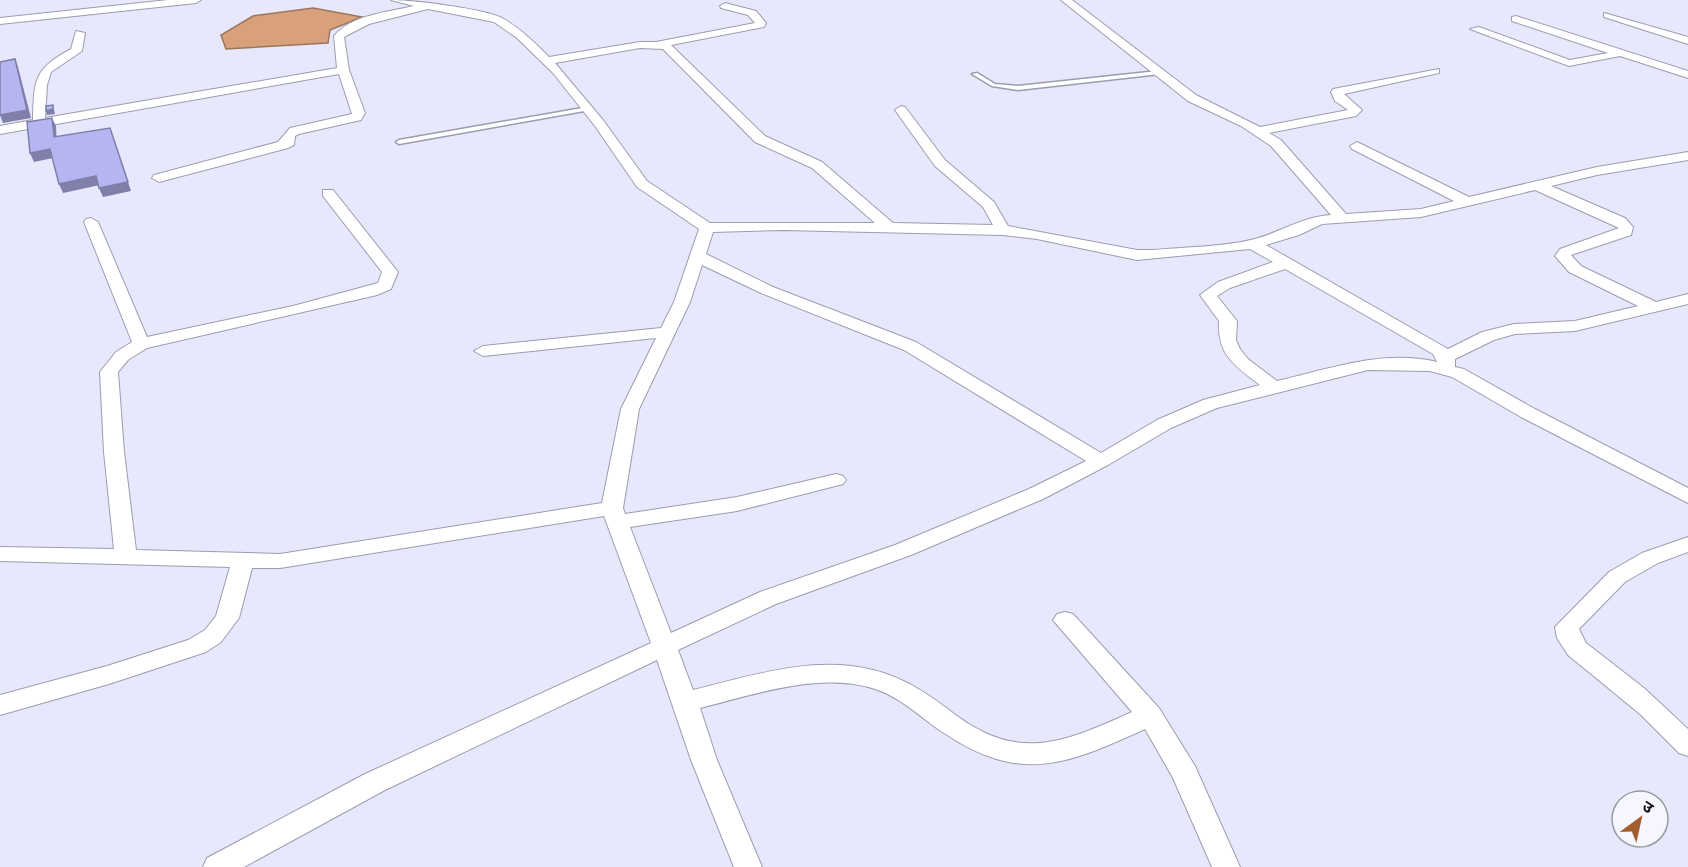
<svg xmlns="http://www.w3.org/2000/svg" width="1688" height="867" font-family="'Varela Round','Noto Sans Devanagari',sans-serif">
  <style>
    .water { fill: #d8a17b; stroke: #9b755c; stroke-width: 1.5 }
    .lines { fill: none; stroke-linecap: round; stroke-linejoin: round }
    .service-casing { stroke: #9b9caf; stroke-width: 3 }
    .minor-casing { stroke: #9b9caf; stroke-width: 2 }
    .service { fill: #fff; fill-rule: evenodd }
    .minor { fill: #fff; fill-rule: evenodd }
    .shaded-wall { fill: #7f7fa9 }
    .building { fill: #b5b6f1; stroke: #7f7fa9; stroke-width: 1.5 }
  </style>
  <rect width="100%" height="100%" fill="#e7e8fc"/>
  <!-- water -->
  <path class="water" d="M313,8L362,17L330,30L328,43L226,49L221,35L253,16Z"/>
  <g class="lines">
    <defs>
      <g id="service">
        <path d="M1158,71L1160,72V74L1018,90L992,86L972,74L977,73L995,84L1018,86Z"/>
        <path d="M588,107L591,109L590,110L399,144L396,142L399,140Z"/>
      </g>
      <g id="minor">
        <path d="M168,0H201L196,3L0,24V18Z"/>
        <path d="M391,0C412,0 486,9 502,18C520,28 535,43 549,57L640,42H656L755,23L748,15L721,8L720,6L725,3L756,11L766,23L764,27L671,45L765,136L822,162L893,223L993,225L983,207L935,166L895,110L901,106L905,107L945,160L994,202L1008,226L1137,250H1152C1185,247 1223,247 1255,239C1280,232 1305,216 1331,215L1271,146L1241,126L1188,101L1061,0H1072L1196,95L1260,127L1348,110L1335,101L1331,92L1333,89L1439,69V73L1344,94L1362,110L1356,116L1269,133L1281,140L1346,214L1421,209L1454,201L1352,149L1350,146L1357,142L1469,197L1597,167L1688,152V160L1597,175L1551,186L1625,218L1633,227L1631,235L1571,255L1581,266L1656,302L1688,294V304L1575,331L1515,334L1494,340L1455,359V367L1464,369L1535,409L1688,488V503L1521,417L1452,377L1430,371L1368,370L1217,408L1171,428L1108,465L1043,499L911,555L776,604L678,650L693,690C751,676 813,655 873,670C906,678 931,696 957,716C1021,763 1067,741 1132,712L1053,620L1057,614L1065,612L1073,614L1159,708L1195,766L1240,867H1212L1173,778L1145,729C1068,764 1021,785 944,733C921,718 902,698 875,689C819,671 754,695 700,708L717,760L762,867H734L691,760L657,660L385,790L244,867H203L207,858L365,774L651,643L604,516L280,568H252L239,618L221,642L206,652L109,684L0,715V695L107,666L188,640L205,630L216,616L230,567L0,561V547L114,549L104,452L100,372L116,352L132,342L84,222L86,219L91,218L98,222L147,337L293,306L378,283L382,272L323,196V190H333L398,272L391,289L377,295L147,348L128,360L118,372L124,452L136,550L280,554L602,503L621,409L656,338L483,356L474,351L483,346L661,328L674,302L699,229L637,187L595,126L553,73L517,38L494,22L428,9L369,24L344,37L349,70L365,113L361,120L299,134L295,136L294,145L288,148L159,182L152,178L154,175L278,142L290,128L352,114L339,74L0,134V126L33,120C34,81 33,69 71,49L76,31L85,33L82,51L51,72L47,85L45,118L337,68L334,36C351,15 388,12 414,6ZM640,48L663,49L755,142L812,168L875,223H710L647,181L603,120L555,63ZM1535,190L1619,228L1560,249L1555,256L1569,272L1638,306L1575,321L1514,324L1482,332L1448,349L1266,245L1299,235L1322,224L1421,217ZM784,230L1003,235L1037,239L1137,260L1250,249L1273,262L1218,282L1200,295L1219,321C1217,355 1235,366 1260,385L1203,400L1157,420L1101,453L916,342L773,287L706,254L713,232ZM702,265L761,293L904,350L1086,461L1029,489L895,545L760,592L671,633L630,527L737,511L843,484L846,480L843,476L836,474L737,497L625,514L623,508L639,409L690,302ZM1285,269L1433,354L1437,362C1384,349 1329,369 1277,381L1248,359L1240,349L1236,340L1237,321L1217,296L1230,288Z"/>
        <path d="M1604,13L1688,37V44L1604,17Z"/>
        <path d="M1516,16L1688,71V78L1620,56L1569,66L1470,29L1479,27L1570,60L1608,53L1512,21V17Z"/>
        <path d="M1688,537V552L1658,563L1625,582L1579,629L1586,643L1644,688L1688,729V756L1679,753L1640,714L1568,655L1557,638L1555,627L1609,572L1642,553Z"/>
      </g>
    </defs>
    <!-- service casing -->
    <use href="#service" class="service-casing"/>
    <!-- minor casing -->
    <use href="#minor" class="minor-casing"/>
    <!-- service -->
    <use href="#service" class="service"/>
    <!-- minor -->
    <use href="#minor" class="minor"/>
  </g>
  <!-- shaded-wall -->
  <g class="shaded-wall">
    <path d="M15,59L18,67L31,118L3,123L0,115Z"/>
    <path d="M53,105L55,114L47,115L46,111Z"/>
    <path d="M52,118L56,126L57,146L54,137Z"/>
    <path d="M113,136L131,191L103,197L99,188Z"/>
    <path d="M50,149L53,158L34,162L30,153Z"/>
    <path d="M96,176L100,185L63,193L59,184Z"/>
  </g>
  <!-- building -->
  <g class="building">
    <path d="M15,59L27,110L0,115V62Z"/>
    <path d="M53,105V109L46,111V106Z"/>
    <path d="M52,118L54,137L110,128L128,182L99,188L96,176L59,184L50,149L30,153L27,122Z"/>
  </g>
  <!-- north arrow -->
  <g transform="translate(1640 819) rotate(33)"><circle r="28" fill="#f6f6fe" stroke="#9999a1" stroke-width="1.5"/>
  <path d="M0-4.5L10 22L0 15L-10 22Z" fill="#a25f2d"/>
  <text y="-9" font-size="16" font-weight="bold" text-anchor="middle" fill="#0e0e15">उ</text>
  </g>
</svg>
